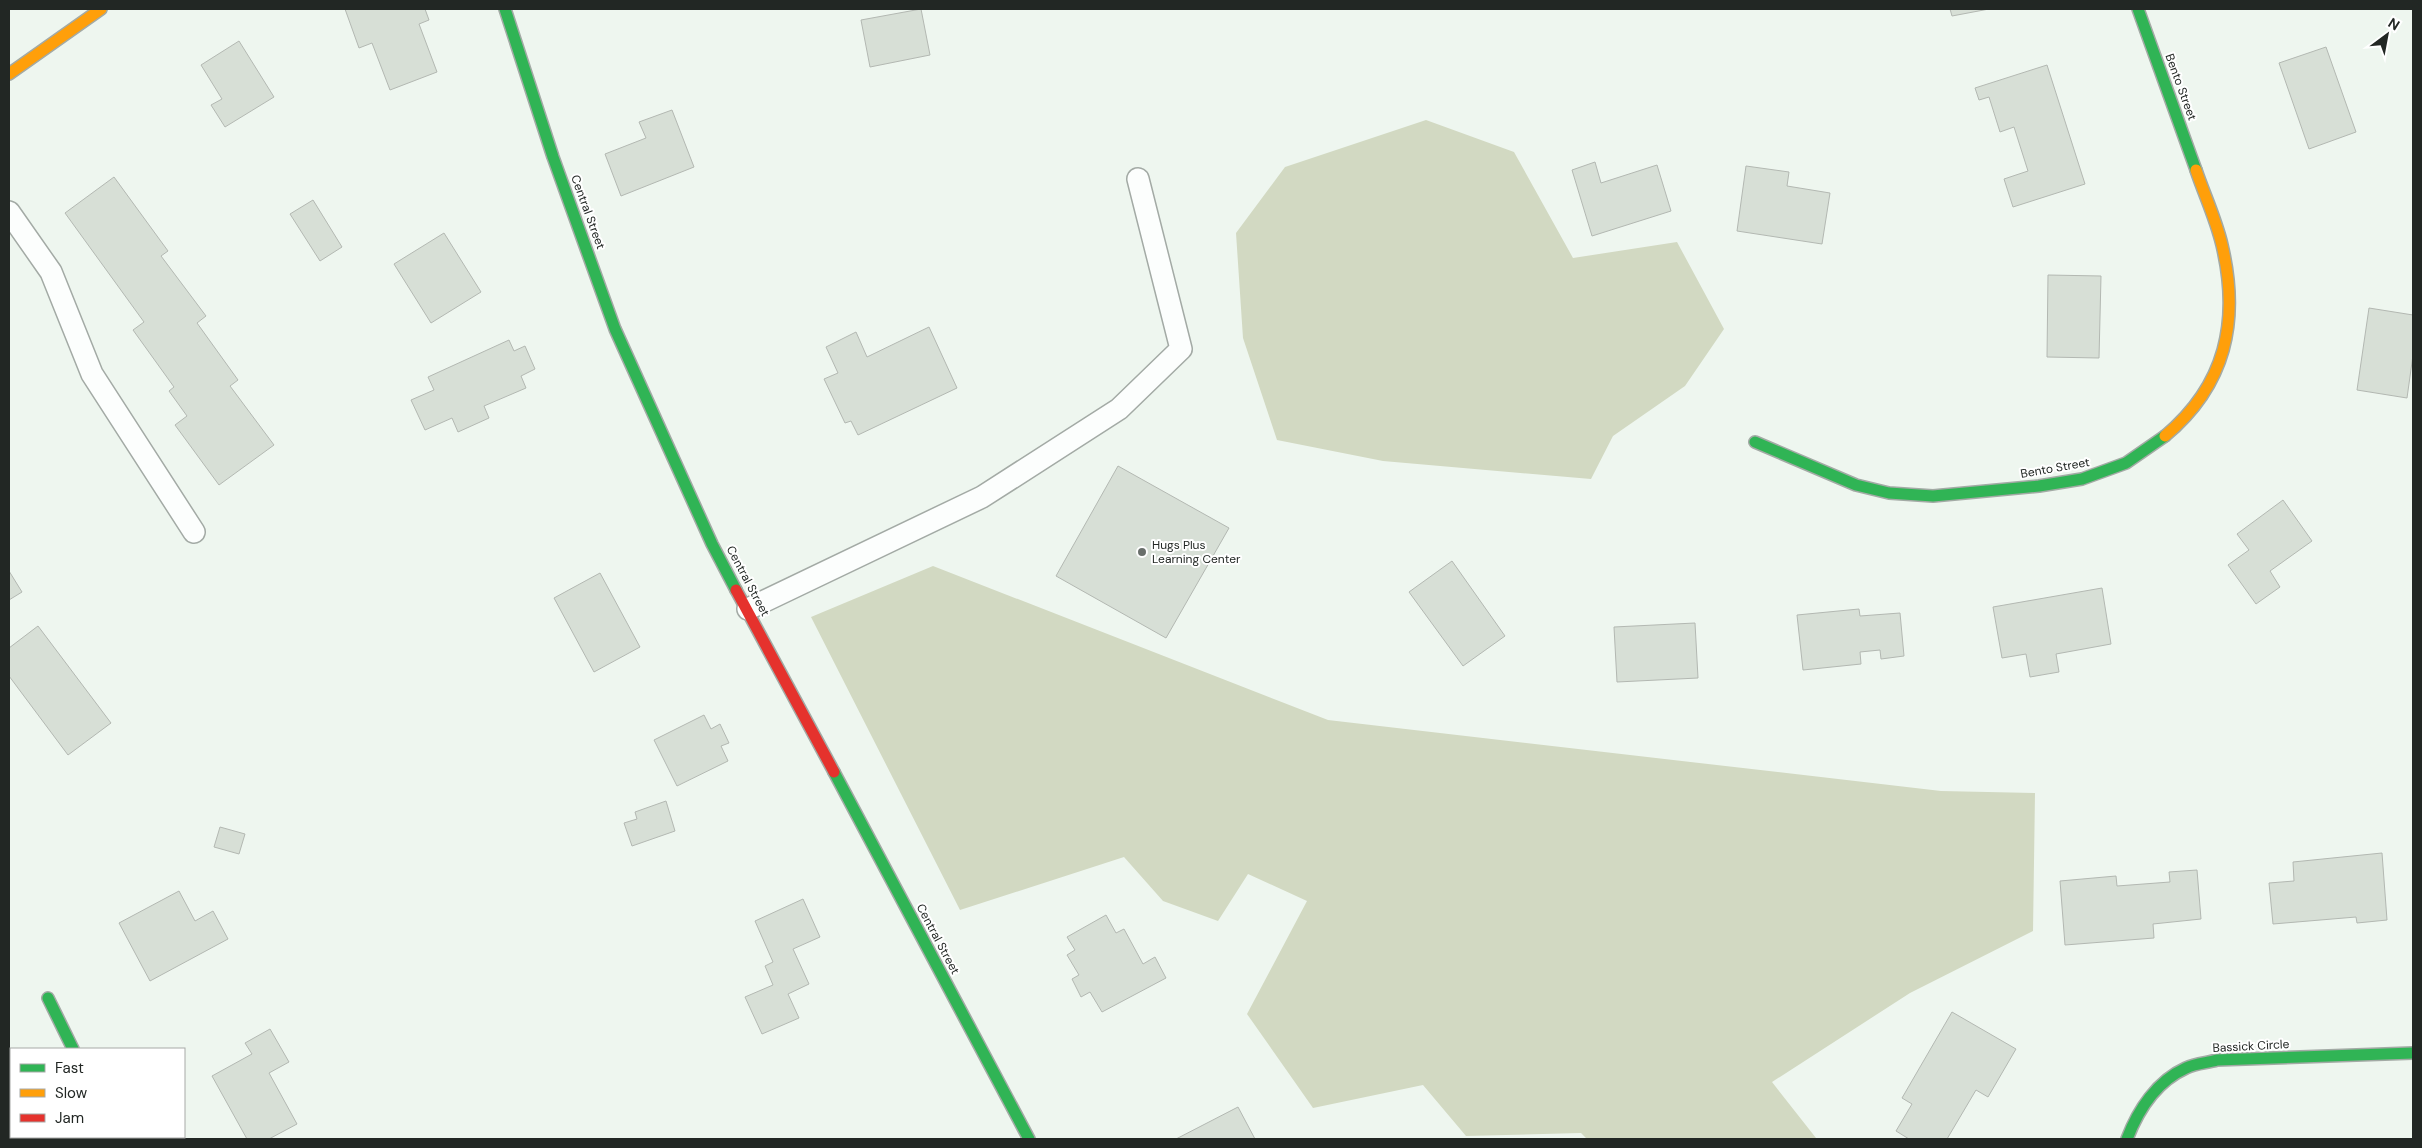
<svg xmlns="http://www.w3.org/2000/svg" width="2422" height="1148" font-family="'DM Sans',sans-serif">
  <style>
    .forest { fill: #d2d9c2 }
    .building { fill: #d7dfd6; stroke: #b3b8b2 }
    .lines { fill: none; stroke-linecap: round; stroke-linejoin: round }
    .lane-casing { stroke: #a3aaa5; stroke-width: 24 }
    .street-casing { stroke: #a3aaa5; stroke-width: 30 }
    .fast-casing { stroke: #a3aaa5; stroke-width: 14 }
    .slow-casing { stroke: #a3aaa5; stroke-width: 14 }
    .jam-casing { stroke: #a3aaa5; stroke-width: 14 }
    .lane { stroke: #fcfefd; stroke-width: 21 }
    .street { stroke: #fcfefd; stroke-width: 28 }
    .fast { stroke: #30b455; stroke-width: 11 }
    .slow { stroke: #ff9f0a; stroke-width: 11 }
    .jam { stroke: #e5322d; stroke-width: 11 }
    .poi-dot { fill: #696f6b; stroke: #fff; stroke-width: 2 }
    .labels { text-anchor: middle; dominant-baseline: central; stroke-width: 4; stroke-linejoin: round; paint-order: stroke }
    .street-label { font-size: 12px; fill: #222724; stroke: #fff }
    .poi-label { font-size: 12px; fill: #222724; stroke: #fff; text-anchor: start }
  </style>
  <rect width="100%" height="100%" fill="#eef6ef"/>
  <!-- forest -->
  <g class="forest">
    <path d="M1426,120L1514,152L1573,258L1677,242L1724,329L1685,386L1613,436L1591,479L1383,461L1277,440L1243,338L1236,233L1285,167Z"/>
    <path d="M933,566L1328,720L1941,791L2035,793L2033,931L1910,993L1772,1082L1816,1138L1814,1139H1587L1581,1133L1466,1136L1423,1085L1313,1108L1247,1014L1307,901L1248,874L1218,921L1163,901L1124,857L960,910L811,617Z"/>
  </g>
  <!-- building -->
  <g class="building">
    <path d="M345,9H425L429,20L419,24L437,72L390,90L372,43L359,48Z"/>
    <path d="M921,9L930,55L870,67L861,20Z"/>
    <path d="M1950,9H1989L1952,16Z"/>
    <path d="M239,41L274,97L225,127L211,105L222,99L201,65Z"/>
    <path d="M2326,47L2356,132L2309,149L2279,63Z"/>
    <path d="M2047,65L2085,184L2013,207L2004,179L2028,171L2014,127L2000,132L1989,97L1979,100L1975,88Z"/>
    <path d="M672,110L694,167L621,196L605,154L646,138L639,122Z"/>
    <path d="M1595,162L1601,183L1657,165L1671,211L1592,236L1572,170Z"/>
    <path d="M1746,166L1789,172L1787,186L1830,193L1822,244L1737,231Z"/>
    <path d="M114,177L168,251L161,256L206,316L197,323L238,380L230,386L274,445L219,485L175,425L187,416L169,391L174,387L133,330L144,322L65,213Z"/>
    <path d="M313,200L342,247L320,261L290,214Z"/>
    <path d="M444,233L481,292L431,323L394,264Z"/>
    <path d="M2048,275L2101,276L2099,358L2047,357Z"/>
    <path d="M2369,308L2413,315V355L2407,398L2357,390Z"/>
    <path d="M929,327L957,388L858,435L851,421L845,423L824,379L838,373L826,347L856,332L867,357Z"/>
    <path d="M509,340L514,351L525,346L535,369L521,376L526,388L484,406L489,418L458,432L452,418L425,430L411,400L434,390L428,377Z"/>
    <path d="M1118,466L1229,528L1166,638L1056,576Z"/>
    <path d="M2283,500L2312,541L2270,571L2280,587L2256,604L2228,565L2249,550L2237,534Z"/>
    <path d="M1452,561L1505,636L1463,666L1409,592Z"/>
    <path d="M9,571L22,592L9,600Z"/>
    <path d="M600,573L640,647L594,672L554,598Z"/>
    <path d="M2102,588L2111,644L2056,654L2059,672L2030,677L2026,654L2002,658L1993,607Z"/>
    <path d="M1859,609L1860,616L1900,613L1904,656L1881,659L1880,650L1860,652L1861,664L1803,670L1797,615Z"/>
    <path d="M1695,623L1698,678L1617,682L1614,627Z"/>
    <path d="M38,626L111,723L68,755L9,676V648Z"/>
    <path d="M704,715L711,729L720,724L729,743L721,746L728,761L677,786L654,740Z"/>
    <path d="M666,801L675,831L632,846L624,823L637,819L635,812Z"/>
    <path d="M220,827L245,834L239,854L214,847Z"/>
    <path d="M2382,853L2387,920L2357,923L2356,917L2273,924L2269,883L2294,881L2293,862Z"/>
    <path d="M2197,870L2201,919L2153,924L2154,938L2065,945L2060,881L2116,876L2117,886L2170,882L2169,872Z"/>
    <path d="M179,891L195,921L213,911L228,939L150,981L119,923Z"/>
    <path d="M803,899L820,937L793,949L809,984L788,994L799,1018L762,1034L745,997L773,985L765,966L773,962L755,921Z"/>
    <path d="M1106,915L1116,933L1124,929L1143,964L1155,957L1166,978L1102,1012L1090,992L1081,997L1072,979L1079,975L1067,955L1075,950L1067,937Z"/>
    <path d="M1952,1012L2016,1049L1988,1097L1976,1090L1947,1139H1909L1896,1131L1912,1104L1902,1098Z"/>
    <path d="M270,1029L289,1062L269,1073L297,1124L269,1139H247L212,1076L252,1054L245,1043Z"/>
    <path d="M1238,1107L1255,1139H1176Z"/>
  </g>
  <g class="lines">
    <defs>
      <g id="lane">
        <path d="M9,212L51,272L92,374L194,532"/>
        <path d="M748,609L982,497L1119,409L1181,349L1138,179"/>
      </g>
      <g id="street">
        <path d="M9,1105H11"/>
        <path d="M120,1137L122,1139"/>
      </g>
      <g id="fast">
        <path d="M505,9L553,157L615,329L712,544L736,590"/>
        <path d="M2138,9L2196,170"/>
        <path d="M1755,442L1856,485L1889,493L1933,496L2039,486L2082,479L2126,463L2165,436"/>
        <path d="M834,772L1029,1139"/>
        <path d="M48,998L73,1049"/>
        <path d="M2127,1139C2138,1110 2157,1081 2186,1068C2196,1063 2207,1063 2217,1060L2413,1053"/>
      </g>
      <g id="slow">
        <path d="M9,74L101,9"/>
        <path d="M2165,436C2226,385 2240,321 2222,245C2216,219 2204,194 2196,170"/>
      </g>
      <path id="jam" d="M736,590L834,772"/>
    </defs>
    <!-- lane casing -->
    <use href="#lane" class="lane-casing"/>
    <!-- street casing -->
    <use href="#street" class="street-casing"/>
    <!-- fast casing -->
    <use href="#fast" class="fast-casing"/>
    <!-- slow casing -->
    <use href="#slow" class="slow-casing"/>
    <!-- jam casing -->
    <use href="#jam" class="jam-casing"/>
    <!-- lane -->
    <use href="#lane" class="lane"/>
    <!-- street -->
    <use href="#street" class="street"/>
    <!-- fast -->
    <use href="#fast" class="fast"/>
    <!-- slow -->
    <use href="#slow" class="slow"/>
    <!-- jam -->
    <use href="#jam" class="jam"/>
  </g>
  <!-- markers -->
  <circle class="poi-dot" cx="1142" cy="552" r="5"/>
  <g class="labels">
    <!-- street labels -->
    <g class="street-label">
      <text transform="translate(2181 87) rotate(70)">Bento Street</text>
      <text transform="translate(588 212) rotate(70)">Central Street</text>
      <text transform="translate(2055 468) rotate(-10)">Bento Street</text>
      <text transform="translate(748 581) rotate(62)">Central Street</text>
      <text transform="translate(938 939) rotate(62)">Central Street</text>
      <text transform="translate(2251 1046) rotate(-3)">Bassick Circle</text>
    </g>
    <!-- poi labels -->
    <g class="poi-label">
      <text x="1152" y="545">Hugs Plus<tspan x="1152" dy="14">Learning Center</tspan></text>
    </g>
  </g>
  <!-- border -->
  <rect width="2422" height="1148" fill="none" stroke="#222724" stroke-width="20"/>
  <!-- legend -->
  <rect x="10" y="1048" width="175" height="90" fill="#ffffff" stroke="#a7a9a7"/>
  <rect x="20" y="1064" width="25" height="8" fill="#30b455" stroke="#a7a9a7"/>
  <text x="55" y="1073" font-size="15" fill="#222724">Fast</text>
  <rect x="20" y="1089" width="25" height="8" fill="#ff9f0a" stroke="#a7a9a7"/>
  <text x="55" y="1098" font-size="15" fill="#222724">Slow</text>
  <rect x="20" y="1114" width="25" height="8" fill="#e5322d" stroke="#a7a9a7"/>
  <text x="55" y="1123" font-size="15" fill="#222724">Jam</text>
  <!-- north arrow -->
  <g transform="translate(2387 35) rotate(32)" stroke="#ffffff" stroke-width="4" paint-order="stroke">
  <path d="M0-4L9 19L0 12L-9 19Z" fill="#222724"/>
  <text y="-8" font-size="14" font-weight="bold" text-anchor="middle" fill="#222724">N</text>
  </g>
</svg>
